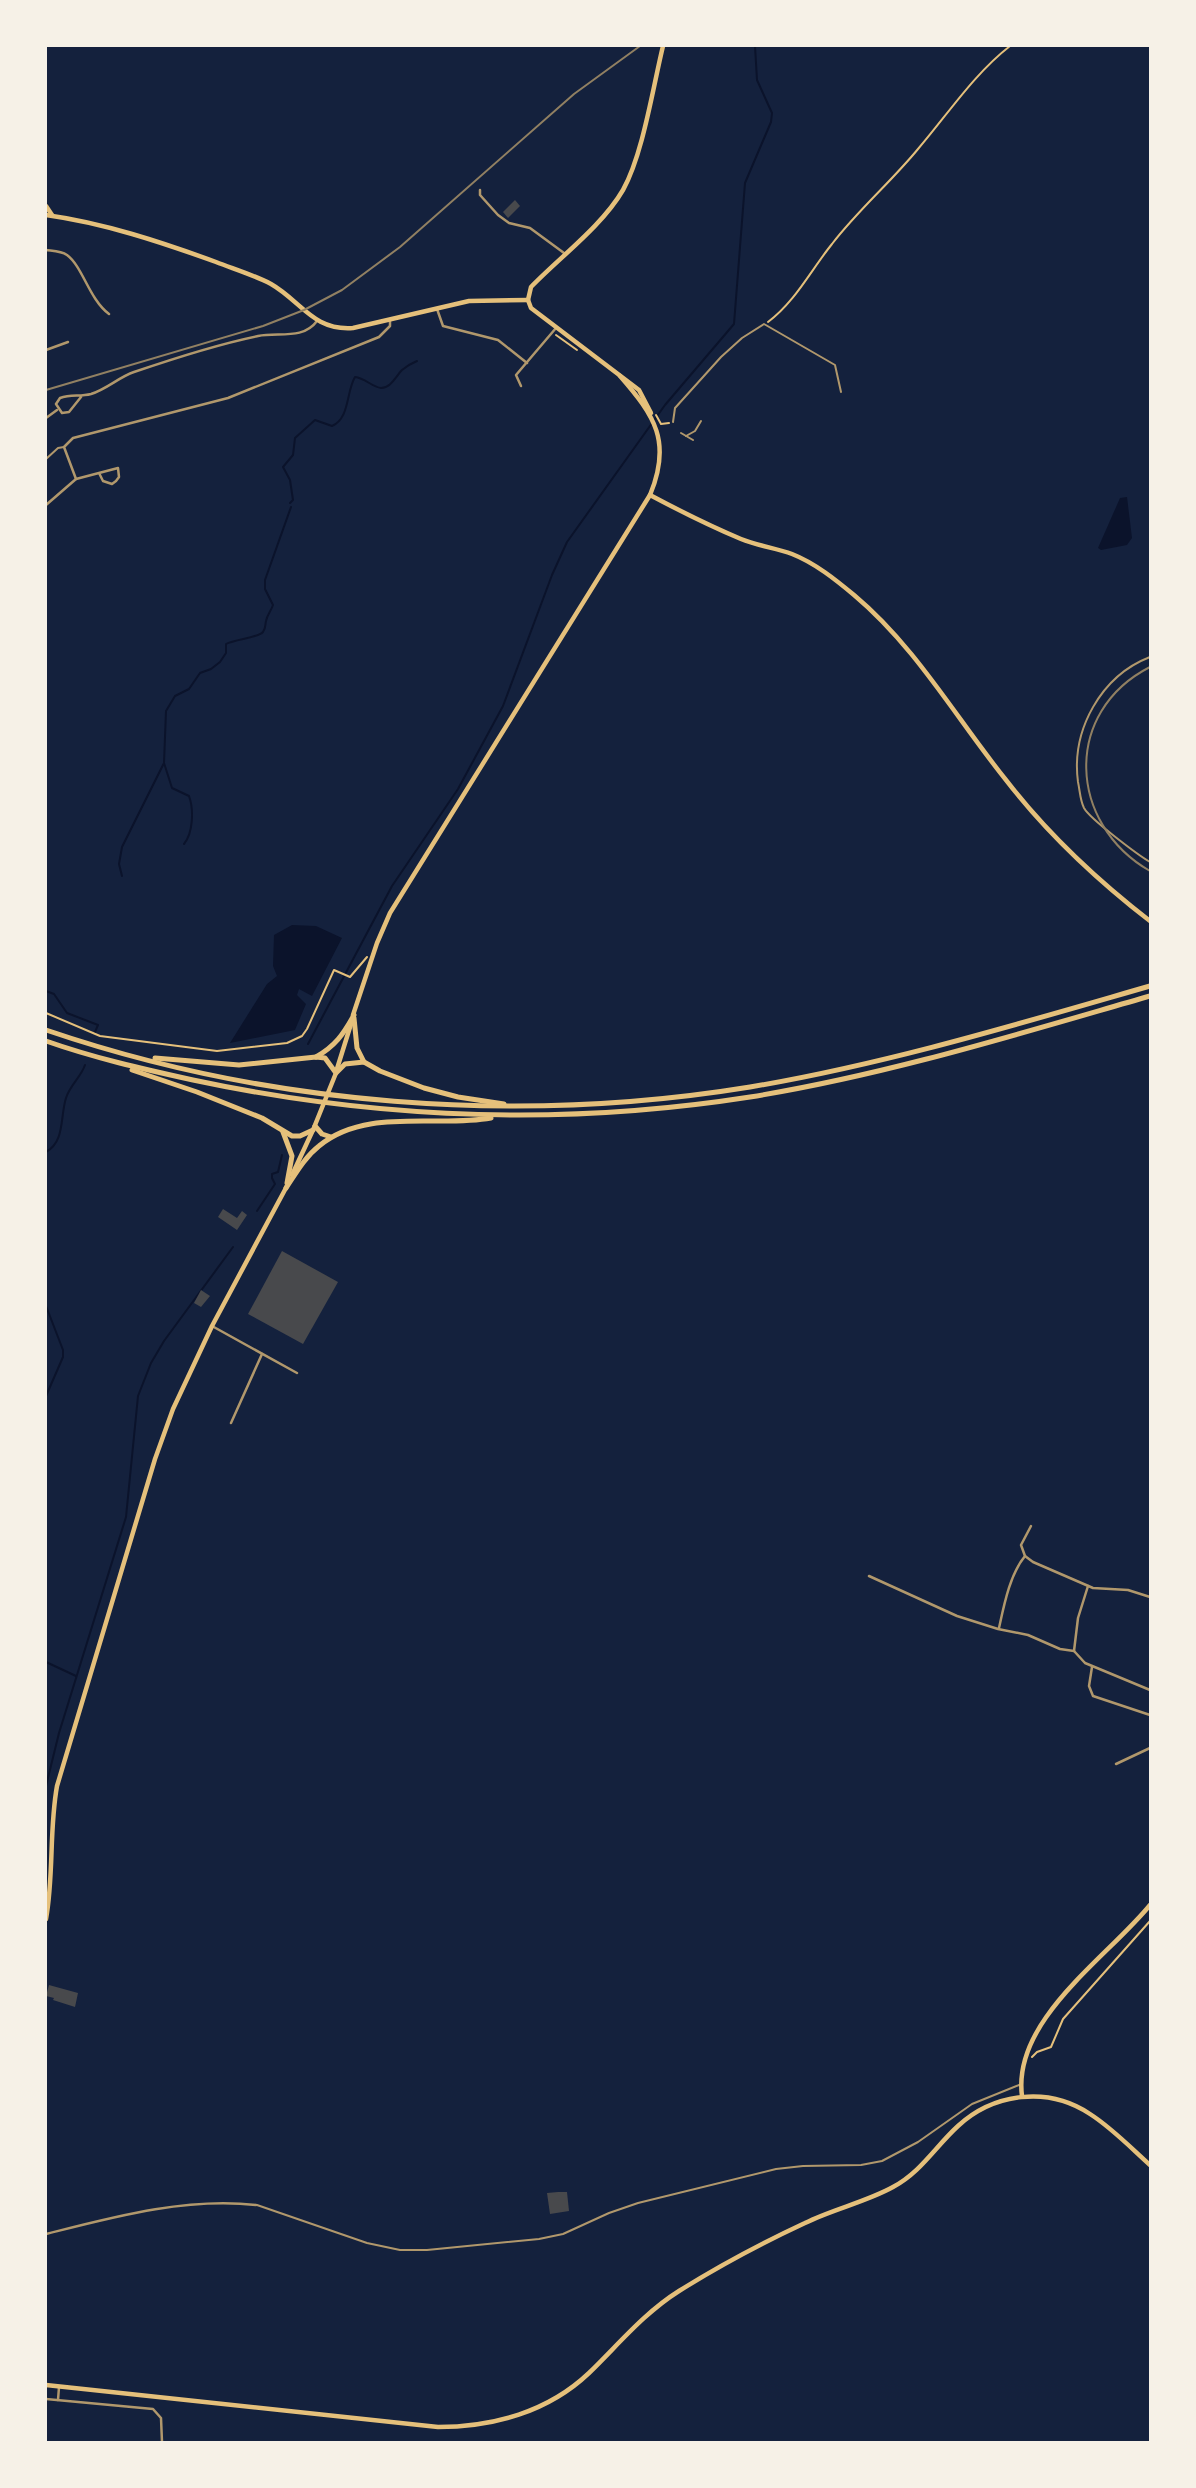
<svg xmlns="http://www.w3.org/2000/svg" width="1196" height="2488" font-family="Roboto,sans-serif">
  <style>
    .water { fill: #0b132b }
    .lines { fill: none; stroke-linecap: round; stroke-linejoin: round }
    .stream { stroke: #0b132b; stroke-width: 2 }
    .building { fill: #48494c }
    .path { stroke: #e5c07b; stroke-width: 2 }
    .service { stroke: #b1986c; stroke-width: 2 }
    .minor { stroke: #b1986c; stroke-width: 2.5 }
    .secondary { stroke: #e5c07b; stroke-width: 4.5 }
    .primary { stroke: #e5c07b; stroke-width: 4.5 }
    .motorway { stroke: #e5c07b; stroke-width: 5 }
    .rail { stroke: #918062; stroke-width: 2 }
  </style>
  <rect width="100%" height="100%" fill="#14213d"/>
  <!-- water -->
  <g class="water">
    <path d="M1127,497L1132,538L1127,545L1101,550L1098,548L1120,498Z"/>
    <path d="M292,925L316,926L342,938L312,996L299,989L297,995L306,1004L295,1030L230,1043L267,984L277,976L273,966L274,935Z"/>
  </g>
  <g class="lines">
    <!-- stream -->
    <g class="stream">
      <path d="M290,503L293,500L290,480L283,467L293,455L295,438L315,420L332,426C350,418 346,392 355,377C365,378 372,387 381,388C391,388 396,376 402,370C407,366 412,363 417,361"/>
      <path d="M164,763L172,788L189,796C194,810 193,833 184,844"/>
      <path d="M122,876L119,864L122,847L164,763L166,711L175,696L189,689L200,673L211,669L220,662L226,653V644C235,639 258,638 263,632C266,628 265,625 266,621C267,615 271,611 273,605L265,589V580L291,507"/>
      <path d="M46,991L54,994L67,1013L98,1025L95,1032"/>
      <path d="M308,1044L392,886L458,789L503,706L552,575L567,542L665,405L734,324L745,183L771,122L772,113L757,80L755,46"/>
      <path d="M46,1152C65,1142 60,1117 66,1098C70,1085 81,1077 85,1065"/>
      <path d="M257,1211L275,1184L272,1178V1174L278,1172L282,1155"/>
      <path d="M46,1306L63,1350V1357L46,1396"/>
      <path d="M46,1662L76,1676"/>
      <path d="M46,1786L59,1733L126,1517L138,1396L151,1363L164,1341L233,1247"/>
    </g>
  </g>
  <!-- building -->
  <g class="building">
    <path d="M515,200L520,206L508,218L503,212Z"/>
    <path d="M223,1209L237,1218L242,1211L247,1215L237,1230L218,1217Z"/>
    <path d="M282,1251L338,1282L303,1344L248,1314Z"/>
    <path d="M201,1290L210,1296L201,1307L194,1303Z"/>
    <path d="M49,1985L78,1993L75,2007L53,2000L54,1998L46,1996Z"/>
    <path d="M558,2192H567L569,2211L550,2214L547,2193Z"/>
  </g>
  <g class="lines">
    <!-- path -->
    <g class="path">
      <path d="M768,322C795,302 811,270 832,244C858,210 891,182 918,149C948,114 974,74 1010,46"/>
      <path d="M556,335L577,350"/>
      <path d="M656,415L661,424L669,423"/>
      <path d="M46,1013L100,1036L217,1051L287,1043L302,1036L307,1029L334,970L350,977L367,957"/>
      <path d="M1032,2057L1037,2052L1051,2047L1063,2019L1150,1921"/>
    </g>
    <!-- service -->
    <g class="service">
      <path d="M673,422L675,408L721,357L742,338L764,324L835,365L841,392"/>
      <path d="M681,433L693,440"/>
      <path d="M686,436L695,431L701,421"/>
      <path d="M46,459L58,448L64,447"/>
      <path d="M1150,657C1101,676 1071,730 1078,782C1080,791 1080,800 1084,808C1090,819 1138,855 1150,862"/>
      <path d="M257,2205L367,2243L400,2250H427L539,2239L563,2234L609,2213L638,2203L776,2169L803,2166L861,2165L882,2161L918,2142L972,2104L1019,2085"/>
    </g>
    <!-- minor -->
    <g class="minor">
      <path d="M480,190V195L498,215L509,223L530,228L564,253"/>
      <path d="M46,250C53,251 61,251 67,255C83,267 89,299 109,314"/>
      <path d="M437,309L443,326L498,340L527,363"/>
      <path d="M46,350L68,342"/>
      <path d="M521,386L516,375L556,328"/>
      <path d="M81,397L69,412L62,413L56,404L60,398C71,394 80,397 91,394C107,389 119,377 134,372C172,359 219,344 258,336C279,332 303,340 317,321"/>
      <path d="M46,418L57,410"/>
      <path d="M76,479L64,447L73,438L228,398L379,337L390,326V321"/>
      <path d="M46,505L76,479L118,468L119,477L116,481L112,484L103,481L99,473"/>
      <path d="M212,1326L297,1373"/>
      <path d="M231,1423L262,1354"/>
      <path d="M1031,1526L1021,1545L1025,1556L1033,1562L1093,1588L1128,1590L1150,1597"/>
      <path d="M869,1576L957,1616L998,1629L1028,1635L1060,1649L1074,1651L1085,1663L1150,1690"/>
      <path d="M999,1628C1004,1605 1010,1574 1025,1556"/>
      <path d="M1074,1651L1078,1618L1088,1586"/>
      <path d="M1092,1667L1089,1686L1093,1696L1150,1715"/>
      <path d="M1116,1764L1150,1748"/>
      <path d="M46,2234C113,2217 186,2197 256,2205"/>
      <path d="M46,2399L153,2409L161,2418L162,2442"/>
      <path d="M58,2400L59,2387"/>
    </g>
    <!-- secondary -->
    <g class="secondary">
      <path d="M46,206L52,215"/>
      <path d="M46,215C104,223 161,242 216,262C234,269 254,275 271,284C301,301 313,331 353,328L469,301L528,300"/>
      <path d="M528,300L531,287C560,257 602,226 623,190C643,154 653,87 663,46"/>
      <path d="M528,300L531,308L639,390L651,413"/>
      <path d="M650,495C680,511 710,526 741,539C758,546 776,548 792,554C815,563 836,580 854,595C916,647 956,718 1006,780C1047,833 1097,880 1150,921"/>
      <path d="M353,1015L377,943L390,913L650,495C672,442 655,416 620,376"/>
      <path d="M336,1072L351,1024"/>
      <path d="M1022,2096C1012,2020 1108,1957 1150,1905"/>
    </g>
    <!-- primary -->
    <g class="primary">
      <path d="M292,1175L313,1130L336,1073"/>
      <path d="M46,1919C54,1875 49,1830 57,1786L155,1459L173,1409L212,1326L287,1186"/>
      <path d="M46,2385L438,2427C493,2427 548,2412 589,2373C618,2345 644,2313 679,2291C719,2266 762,2243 805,2223C833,2209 866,2202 893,2187C921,2172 935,2147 958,2126C994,2093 1048,2086 1090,2114C1112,2128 1131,2148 1150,2165"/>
    </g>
    <!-- motorway -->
    <g class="motorway">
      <path d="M354,1018L357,1048L364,1062"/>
      <path d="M46,1030C269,1106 517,1125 750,1087C886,1064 1018,1024 1150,986"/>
      <path d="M46,1041C94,1058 143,1069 193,1080C376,1119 565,1126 750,1097C886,1075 1018,1034 1150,996"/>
      <path d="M316,1057C335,1046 343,1035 354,1015"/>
      <path d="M155,1058L239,1065L316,1057L325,1058L336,1073L345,1064L364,1062L380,1071L424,1088L458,1097L504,1104"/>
      <path d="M132,1070L197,1092L262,1118L292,1136H300L313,1130"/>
      <path d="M315,1126L322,1134L331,1137"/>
      <path d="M283,1132L292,1156L287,1183"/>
      <path d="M286,1188C296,1173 305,1157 319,1146C366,1107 437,1128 491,1118"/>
    </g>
    <!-- rail -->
    <g class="rail">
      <path d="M46,390L263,326L304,310L342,290L400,247L574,94L640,46"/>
      <path d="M1150,667C1062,712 1068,824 1150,871"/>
    </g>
  </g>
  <!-- border -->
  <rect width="1196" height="2488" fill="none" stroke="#f6f1e7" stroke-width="94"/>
</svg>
